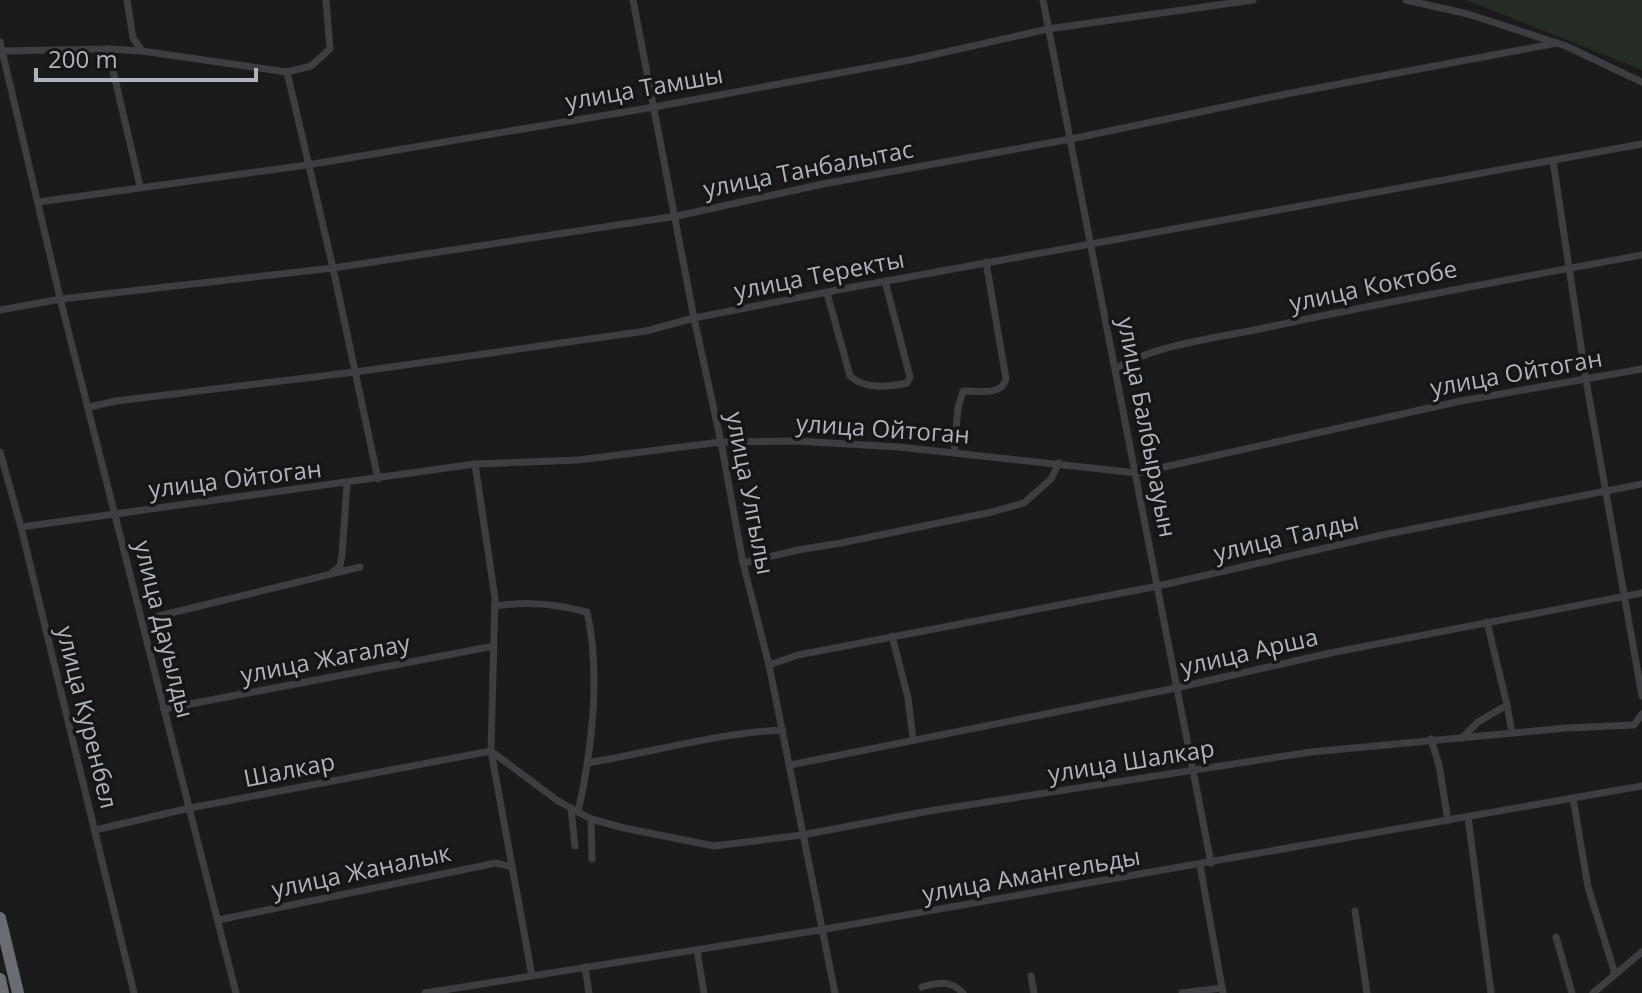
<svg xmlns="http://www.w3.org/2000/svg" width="1642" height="993" font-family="'Open Sans',sans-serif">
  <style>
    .grass { fill: #252c25 }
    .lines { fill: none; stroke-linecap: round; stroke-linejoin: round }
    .street { stroke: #3c3e41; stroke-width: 7 }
    .highway { stroke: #696c71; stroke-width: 12 }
    .labels { text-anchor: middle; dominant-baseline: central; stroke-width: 7; stroke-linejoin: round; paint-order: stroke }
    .street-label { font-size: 24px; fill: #afb4ba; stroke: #161618 }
  </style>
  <rect width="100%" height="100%" fill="#1b1b1d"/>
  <!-- grass -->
  <path class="grass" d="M1466,0H1642V70Z"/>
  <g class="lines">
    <!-- street -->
    <g class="street">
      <path d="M127,0L133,38L142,51"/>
      <path d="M326,0L330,49L311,66L287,72L333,268L378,479"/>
      <path d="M633,0L694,318L721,442L743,563L769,665L835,993"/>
      <path d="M1043,0L1211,863"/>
      <path d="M1406,0L1468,14L1566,46L1642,82"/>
      <path d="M0,42L61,302L236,993"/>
      <path d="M108,49L142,51L287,72"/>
      <path d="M2,51L108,49L140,186"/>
      <path d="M1553,161L1586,380L1642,696"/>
      <path d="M38,202L307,165L654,107L910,60L1048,29L1253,0"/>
      <path d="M827,293L850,376C864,389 889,387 907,383L910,377L885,281"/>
      <path d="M0,310L61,299L333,268L677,216L823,184L1071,139L1286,94L1557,43"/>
      <path d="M1116,368C1161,343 1219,338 1269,327C1393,300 1517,278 1642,255"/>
      <path d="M89,407L116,401L355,372L646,331L694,318L848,288L1642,144"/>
      <path d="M0,452L21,527L134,993"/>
      <path d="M954,452L958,408L963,391C978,391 1002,396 1006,379L986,262"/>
      <path d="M475,464L495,598L491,751L532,976"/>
      <path d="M21,527L475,464L578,460L721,442L796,441L899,447L1137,473L1461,401L1642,369"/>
      <path d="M743,563L798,550L841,543L992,512L1024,503L1051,479L1059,463"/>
      <path d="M332,573L340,566L342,555L347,484"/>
      <path d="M495,606C527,601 555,604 587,612C601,673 592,751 578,812"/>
      <path d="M142,620L360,567"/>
      <path d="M892,636L908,698L913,739"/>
      <path d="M769,665L798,655L1158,586L1382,535L1642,484"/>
      <path d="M1507,705L1512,733"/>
      <path d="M164,709L494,646"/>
      <path d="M1462,738L1478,722L1507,705L1487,622"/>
      <path d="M1431,739L1439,765L1448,821"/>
      <path d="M587,763C653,752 717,733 783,730"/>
      <path d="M790,765L1176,688L1330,653L1642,593"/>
      <path d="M1573,798L1588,887L1615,974"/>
      <path d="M571,808L575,846"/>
      <path d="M1468,817L1491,993"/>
      <path d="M591,819L592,859"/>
      <path d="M95,830L190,808L491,751L558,801L591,819L624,828L714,846L802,835L929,811L1311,752L1566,728L1634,725L1642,714"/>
      <path d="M1200,865L1223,993"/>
      <path d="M1355,911L1367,993"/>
      <path d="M218,920L496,863L512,867"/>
      <path d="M1556,937L1572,993"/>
      <path d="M697,950L704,993"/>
      <path d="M585,967L589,993"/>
      <path d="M1031,976L1034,993"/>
      <path d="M922,987C938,982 951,980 963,993"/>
      <path d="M425,993L820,930L1642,786"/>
      <path d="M1182,993L1222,988"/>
      <path d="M1593,993L1642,952"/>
    </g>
    <!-- highway -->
    <g class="highway">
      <path d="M0,918L18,993"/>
      <path d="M0,979L3,993"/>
    </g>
  </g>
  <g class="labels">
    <!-- street labels -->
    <g class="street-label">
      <text transform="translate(644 87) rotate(-10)">улица Тамшы</text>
      <text transform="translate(808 168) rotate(-11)">улица Танбалытас</text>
      <text transform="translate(819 274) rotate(-11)">улица Теректы</text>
      <text transform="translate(1373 285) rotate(-12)">улица Коктобе</text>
      <text transform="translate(1516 372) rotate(-10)">улица Ойтоган</text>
      <text transform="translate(1148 427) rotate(79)">улица Балбырауын</text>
      <text transform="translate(883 428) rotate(4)">улица Ойтоган</text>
      <text transform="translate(235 478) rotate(-7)">улица Ойтоган</text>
      <text transform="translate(751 493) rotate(79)">улица Улгылы</text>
      <text transform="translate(1286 536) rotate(-13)">улица Талды</text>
      <text transform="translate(165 629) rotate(76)">улица Дауылды</text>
      <text transform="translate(1249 651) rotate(-13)">улица Арша</text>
      <text transform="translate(325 658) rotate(-11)">улица Жагалау</text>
      <text transform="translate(88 717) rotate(76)">улица Куренбел</text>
      <text transform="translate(1131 760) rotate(-9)">улица Шалкар</text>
      <text transform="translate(289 769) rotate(-11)">Шалкар</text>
      <text transform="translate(361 870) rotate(-12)">улица Жаналык</text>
      <text transform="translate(1031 874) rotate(-10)">улица Амангельды</text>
    </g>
  </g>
  <!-- scale -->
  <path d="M36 68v12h220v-12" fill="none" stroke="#afb4ba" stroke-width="4"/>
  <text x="48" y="68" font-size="24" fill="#afb4ba" stroke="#161618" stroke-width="6" paint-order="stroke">200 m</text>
</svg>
